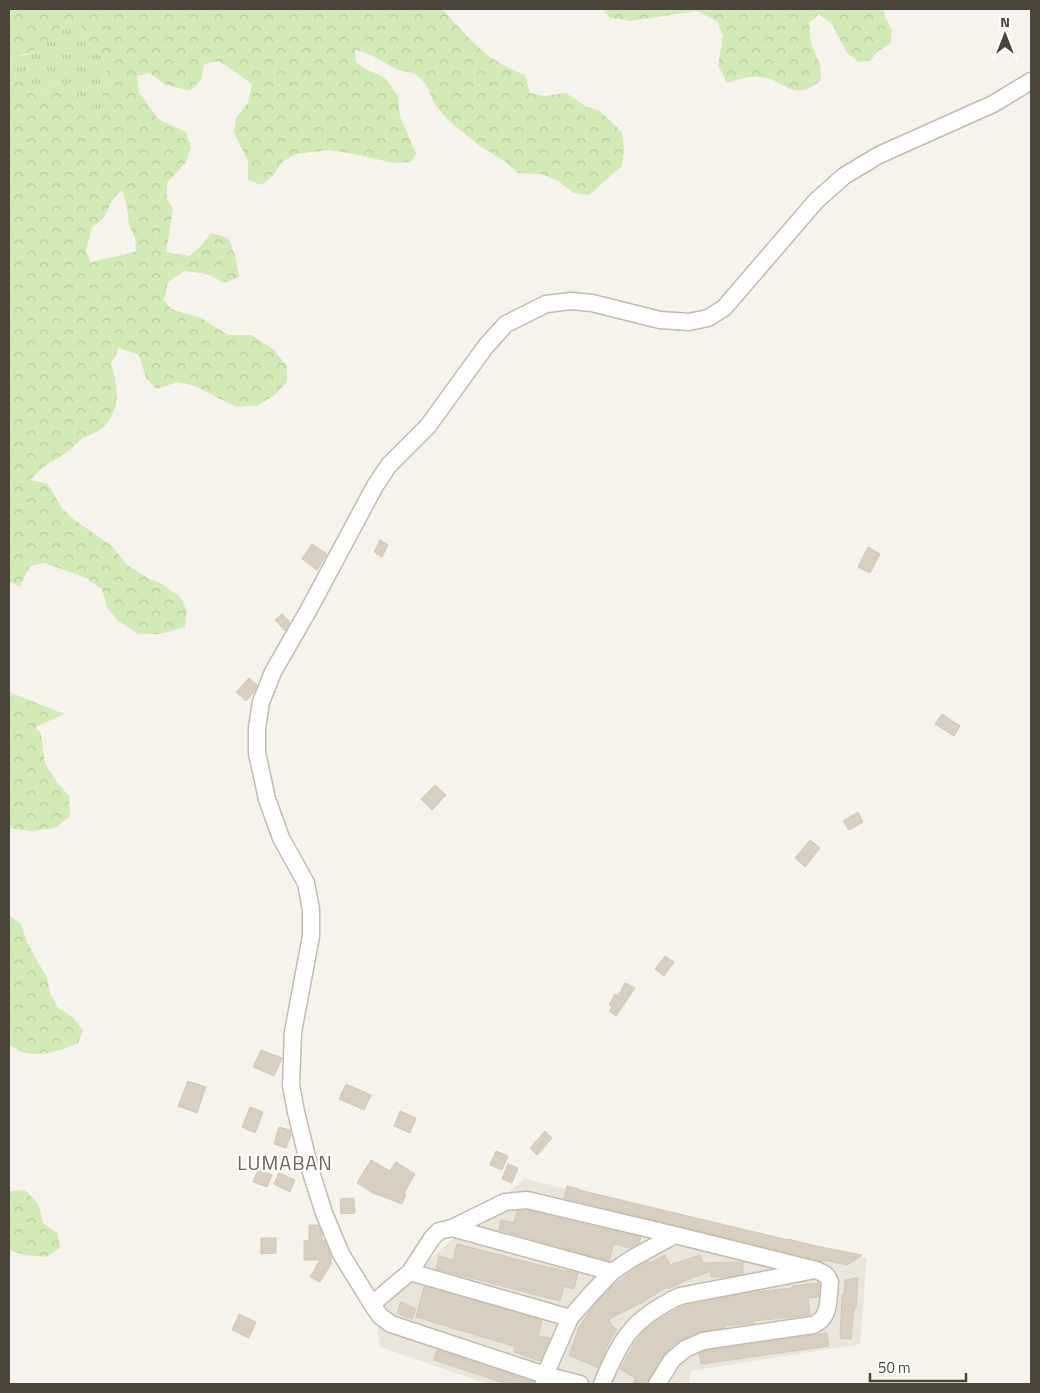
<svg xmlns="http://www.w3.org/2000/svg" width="1040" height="1393" font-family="'Titillium Web',sans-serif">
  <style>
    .residential { fill: #eae5da }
    .grass { fill: url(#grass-tufts) }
    .forest { fill: url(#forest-crowns); fill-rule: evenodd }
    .building { fill: #d8cfc1; stroke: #d3c7b4 }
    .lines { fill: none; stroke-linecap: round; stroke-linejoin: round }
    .minor-casing { stroke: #c2bbae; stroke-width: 19 }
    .minor { stroke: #fff; stroke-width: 16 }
    .labels { text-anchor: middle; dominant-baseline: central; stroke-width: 4.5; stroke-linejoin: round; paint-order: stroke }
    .neighbourhood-label { font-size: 20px; letter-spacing: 1px; fill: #6e6250; stroke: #fff }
  </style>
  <defs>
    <pattern id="grass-tufts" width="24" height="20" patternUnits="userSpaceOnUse" patternTransform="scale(1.25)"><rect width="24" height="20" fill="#d2eab5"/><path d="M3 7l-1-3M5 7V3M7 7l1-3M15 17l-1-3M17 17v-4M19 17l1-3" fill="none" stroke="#b6ca9c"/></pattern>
    <pattern id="forest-crowns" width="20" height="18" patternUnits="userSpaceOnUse" patternTransform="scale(1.25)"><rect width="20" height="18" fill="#d2eab5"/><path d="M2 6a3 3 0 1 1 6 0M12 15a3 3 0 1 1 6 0" fill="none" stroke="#b6ca9c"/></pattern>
  </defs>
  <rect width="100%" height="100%" fill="#f6f3ec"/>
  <!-- residential -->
  <path class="residential" d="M525,1179L867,1258L860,1344L691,1371L689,1384H488L380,1347L375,1308L473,1221Z"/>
  <!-- grass -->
  <path class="grass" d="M70,19L82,27L88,42L103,58L107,77L103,91V108L97,113L86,104L65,83L53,84L37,93L27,91L15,77L9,86V57L27,55L55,34Z"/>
  <!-- forest -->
  <g class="forest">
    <path d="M9,9H440L443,10C471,40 485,60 525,75L530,93L544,96L566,93L585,106L600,111L622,132L624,148L622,166L589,195L574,193L558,181L541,174L518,173L506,162L478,145L447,119L434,103L426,84L414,73L398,70L373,56L355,49L356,62L366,69L385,78L398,96L400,116L416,154L411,162L394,163L354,154L329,150L296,154L282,162L274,174L262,185L248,180V162L234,132L236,118L248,103L252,84L219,61L204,64L201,80L190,91L164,84L150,73L137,76L139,92L158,119L186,132L191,147L186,162L167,183V199L173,209L166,252L189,256L200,247L211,233L228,238L235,255L239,277L224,283L208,274L184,271L168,282L164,300L171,309L201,318L228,335H251L273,349L287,366V382L274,395L257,406L236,407L195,386L177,382L157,389L146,378L139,355L119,348L111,364C118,386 122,411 102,428C97,433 88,435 82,439C77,443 72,448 67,452C52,463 44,463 31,480L48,484L62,508L73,519L112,546L126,564L146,577L164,585L181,598L187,611L185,627L160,634H138L116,619L107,607L102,589L86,578L45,563L30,566L20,586L9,582V86L15,77L25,82L27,91L37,93L53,84L65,83L86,104L97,113L103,107V91L107,77L103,58L88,42L82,27L70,19C47,41 43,53 9,57ZM122,190L127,206L129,224L135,238L136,251C121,257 106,257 91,263L86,251L92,227L104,218L112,200Z"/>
    <path d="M602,9H884L885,17L892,30L890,44L878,51L871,60L859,62L847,53L832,24L819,14L809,23L811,43L820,64L821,80C791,105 786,78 759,77C748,76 737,80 727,83L718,65L723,36L717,21L697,11L631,21L610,18Z"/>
    <path d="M9,692L64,714L36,727L41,734L45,764L57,782L69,796L70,816L55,828L31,831L9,828Z"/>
    <path d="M9,915L21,924L27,942L47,978L51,995L58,1008L73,1017L83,1031L78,1043C62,1050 40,1058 23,1052C18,1050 14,1047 9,1045Z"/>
    <path d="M25,1190L38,1203L43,1223L57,1233L60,1248L46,1257L25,1255L9,1250V1191Z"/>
  </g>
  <!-- building -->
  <g class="building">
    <path d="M380,540L388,545L382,557L374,552Z"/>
    <path d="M312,544L327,554L317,570L302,559Z"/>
    <path d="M868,547L880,554L870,573L858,567Z"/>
    <path d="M282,614L290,622L285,631L275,620Z"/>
    <path d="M249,678L257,685L254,692L246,701L236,692Z"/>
    <path d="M942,714L960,726L954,736L935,724Z"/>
    <path d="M435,785L446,795L432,810L421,799Z"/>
    <path d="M858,812L863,822L849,830L843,821Z"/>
    <path d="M810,840L820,848L805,867L795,858Z"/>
    <path d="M665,956L674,962L664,976L655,969Z"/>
    <path d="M625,983L635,988L616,1016L609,1011L612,1006L609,1005L615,994L618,996Z"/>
    <path d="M261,1050L282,1058L274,1076L253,1067Z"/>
    <path d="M188,1081L206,1087L197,1113L178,1106Z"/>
    <path d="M346,1084L371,1095L364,1110L339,1099Z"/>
    <path d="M250,1107L263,1112L255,1133L242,1127Z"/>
    <path d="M400,1111L416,1118L410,1133L394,1126Z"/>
    <path d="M279,1127L290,1130L291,1134L286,1148L274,1144Z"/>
    <path d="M545,1131L552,1138L537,1155L530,1148Z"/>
    <path d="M496,1151L508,1156L502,1170L490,1165Z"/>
    <path d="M371,1160L390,1171L396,1162L415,1174L404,1193L406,1194L402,1204L373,1193L357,1183Z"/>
    <path d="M508,1164L518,1168L512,1183L502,1179Z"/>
    <path d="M258,1170L272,1175L267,1187L253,1182Z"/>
    <path d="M279,1173L295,1180L290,1192L274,1184Z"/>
    <path d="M567,1186L579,1189V1190L788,1240V1239L816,1246L862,1255L847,1265L825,1260V1262L564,1198Z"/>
    <path d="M354,1198L355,1213L341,1214L340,1199Z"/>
    <path d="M526,1210L570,1221L641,1237L639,1243L630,1248L614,1244L609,1261L499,1230L501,1220L514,1223L517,1211Z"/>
    <path d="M309,1225H318L322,1235V1240H324L331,1256V1264L320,1282L310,1277L320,1260H304V1241L309,1240Z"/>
    <path d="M261,1238H276V1253L261,1254Z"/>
    <path d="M457,1244L547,1267L578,1273L574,1289L564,1286L560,1301L436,1269L439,1256L453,1260Z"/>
    <path d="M665,1255L670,1265L700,1255L703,1263L743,1262V1274L727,1277H711V1271L689,1279L668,1289L667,1287L641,1303L609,1319L612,1326L617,1329L608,1344L598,1368L569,1355L578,1331L577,1330L592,1308L611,1287L636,1268L648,1261L650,1263Z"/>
    <path d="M858,1278L856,1308H854L851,1339L840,1338L842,1295H844L845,1280Z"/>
    <path d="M819,1283V1297L808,1298L810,1315L754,1321L755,1323L724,1326L725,1328L699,1332L674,1344L666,1352L649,1379L647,1384H633L636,1378L620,1369L635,1343L643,1332L656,1321L683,1306L746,1293L792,1288V1286Z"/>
    <path d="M424,1287L542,1320L538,1336L550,1338L540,1361L514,1352L516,1347L416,1317Z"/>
    <path d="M401,1302L416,1309L412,1319L397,1313Z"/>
    <path d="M239,1314L256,1322L249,1338L232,1330Z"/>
    <path d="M827,1333L829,1346L701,1364L699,1354L706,1351Z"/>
    <path d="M437,1350L534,1382V1384H507L434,1360Z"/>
  </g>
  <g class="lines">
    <defs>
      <g id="minor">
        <path d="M452,1228L612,1272"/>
        <path d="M410,1272L570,1318"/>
        <path d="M372,1304L410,1272L432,1238L439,1231L452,1228L505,1202L527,1200L675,1235L816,1270C823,1273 827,1274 830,1282C828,1299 831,1318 813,1325L703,1341L685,1349L672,1360L657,1384"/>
        <path d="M544,1384L545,1375L570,1318L591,1294L612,1272L631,1259L675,1235"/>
        <path d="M580,1384L545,1375L391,1324L380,1316L372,1304L341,1254L324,1213L310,1169L296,1112L291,1085L293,1032L311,936V910L306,883L281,838L267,799L257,753V728L261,702L273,672L308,611L375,486L389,465L428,426L486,346L506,324L546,304L571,301L592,303L660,320L689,322L708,318L724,308L816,201L844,176L879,155L993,104L1031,81"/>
        <path d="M602,1384C621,1338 633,1318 680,1296L810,1271"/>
      </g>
    </defs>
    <!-- minor casing -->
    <use href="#minor" class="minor-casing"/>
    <!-- minor -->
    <use href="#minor" class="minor"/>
  </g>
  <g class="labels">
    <!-- neighbourhood labels -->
    <g class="neighbourhood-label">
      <text x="285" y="1162">LUMABAN</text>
    </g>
  </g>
  <!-- border -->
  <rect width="1040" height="1393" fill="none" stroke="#4b4439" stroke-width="20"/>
  <!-- north arrow -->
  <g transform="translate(1005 35)" stroke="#ffffff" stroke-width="4" paint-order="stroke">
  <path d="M0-4L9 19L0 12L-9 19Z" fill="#4b4439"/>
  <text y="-8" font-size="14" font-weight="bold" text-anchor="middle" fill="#4b4439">N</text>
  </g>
  <!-- scale -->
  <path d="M870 1373v8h96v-8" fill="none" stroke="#4b4439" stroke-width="2.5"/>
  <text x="878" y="1373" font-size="15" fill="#4b4439" stroke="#ffffff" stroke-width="4" paint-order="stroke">50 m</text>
</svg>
